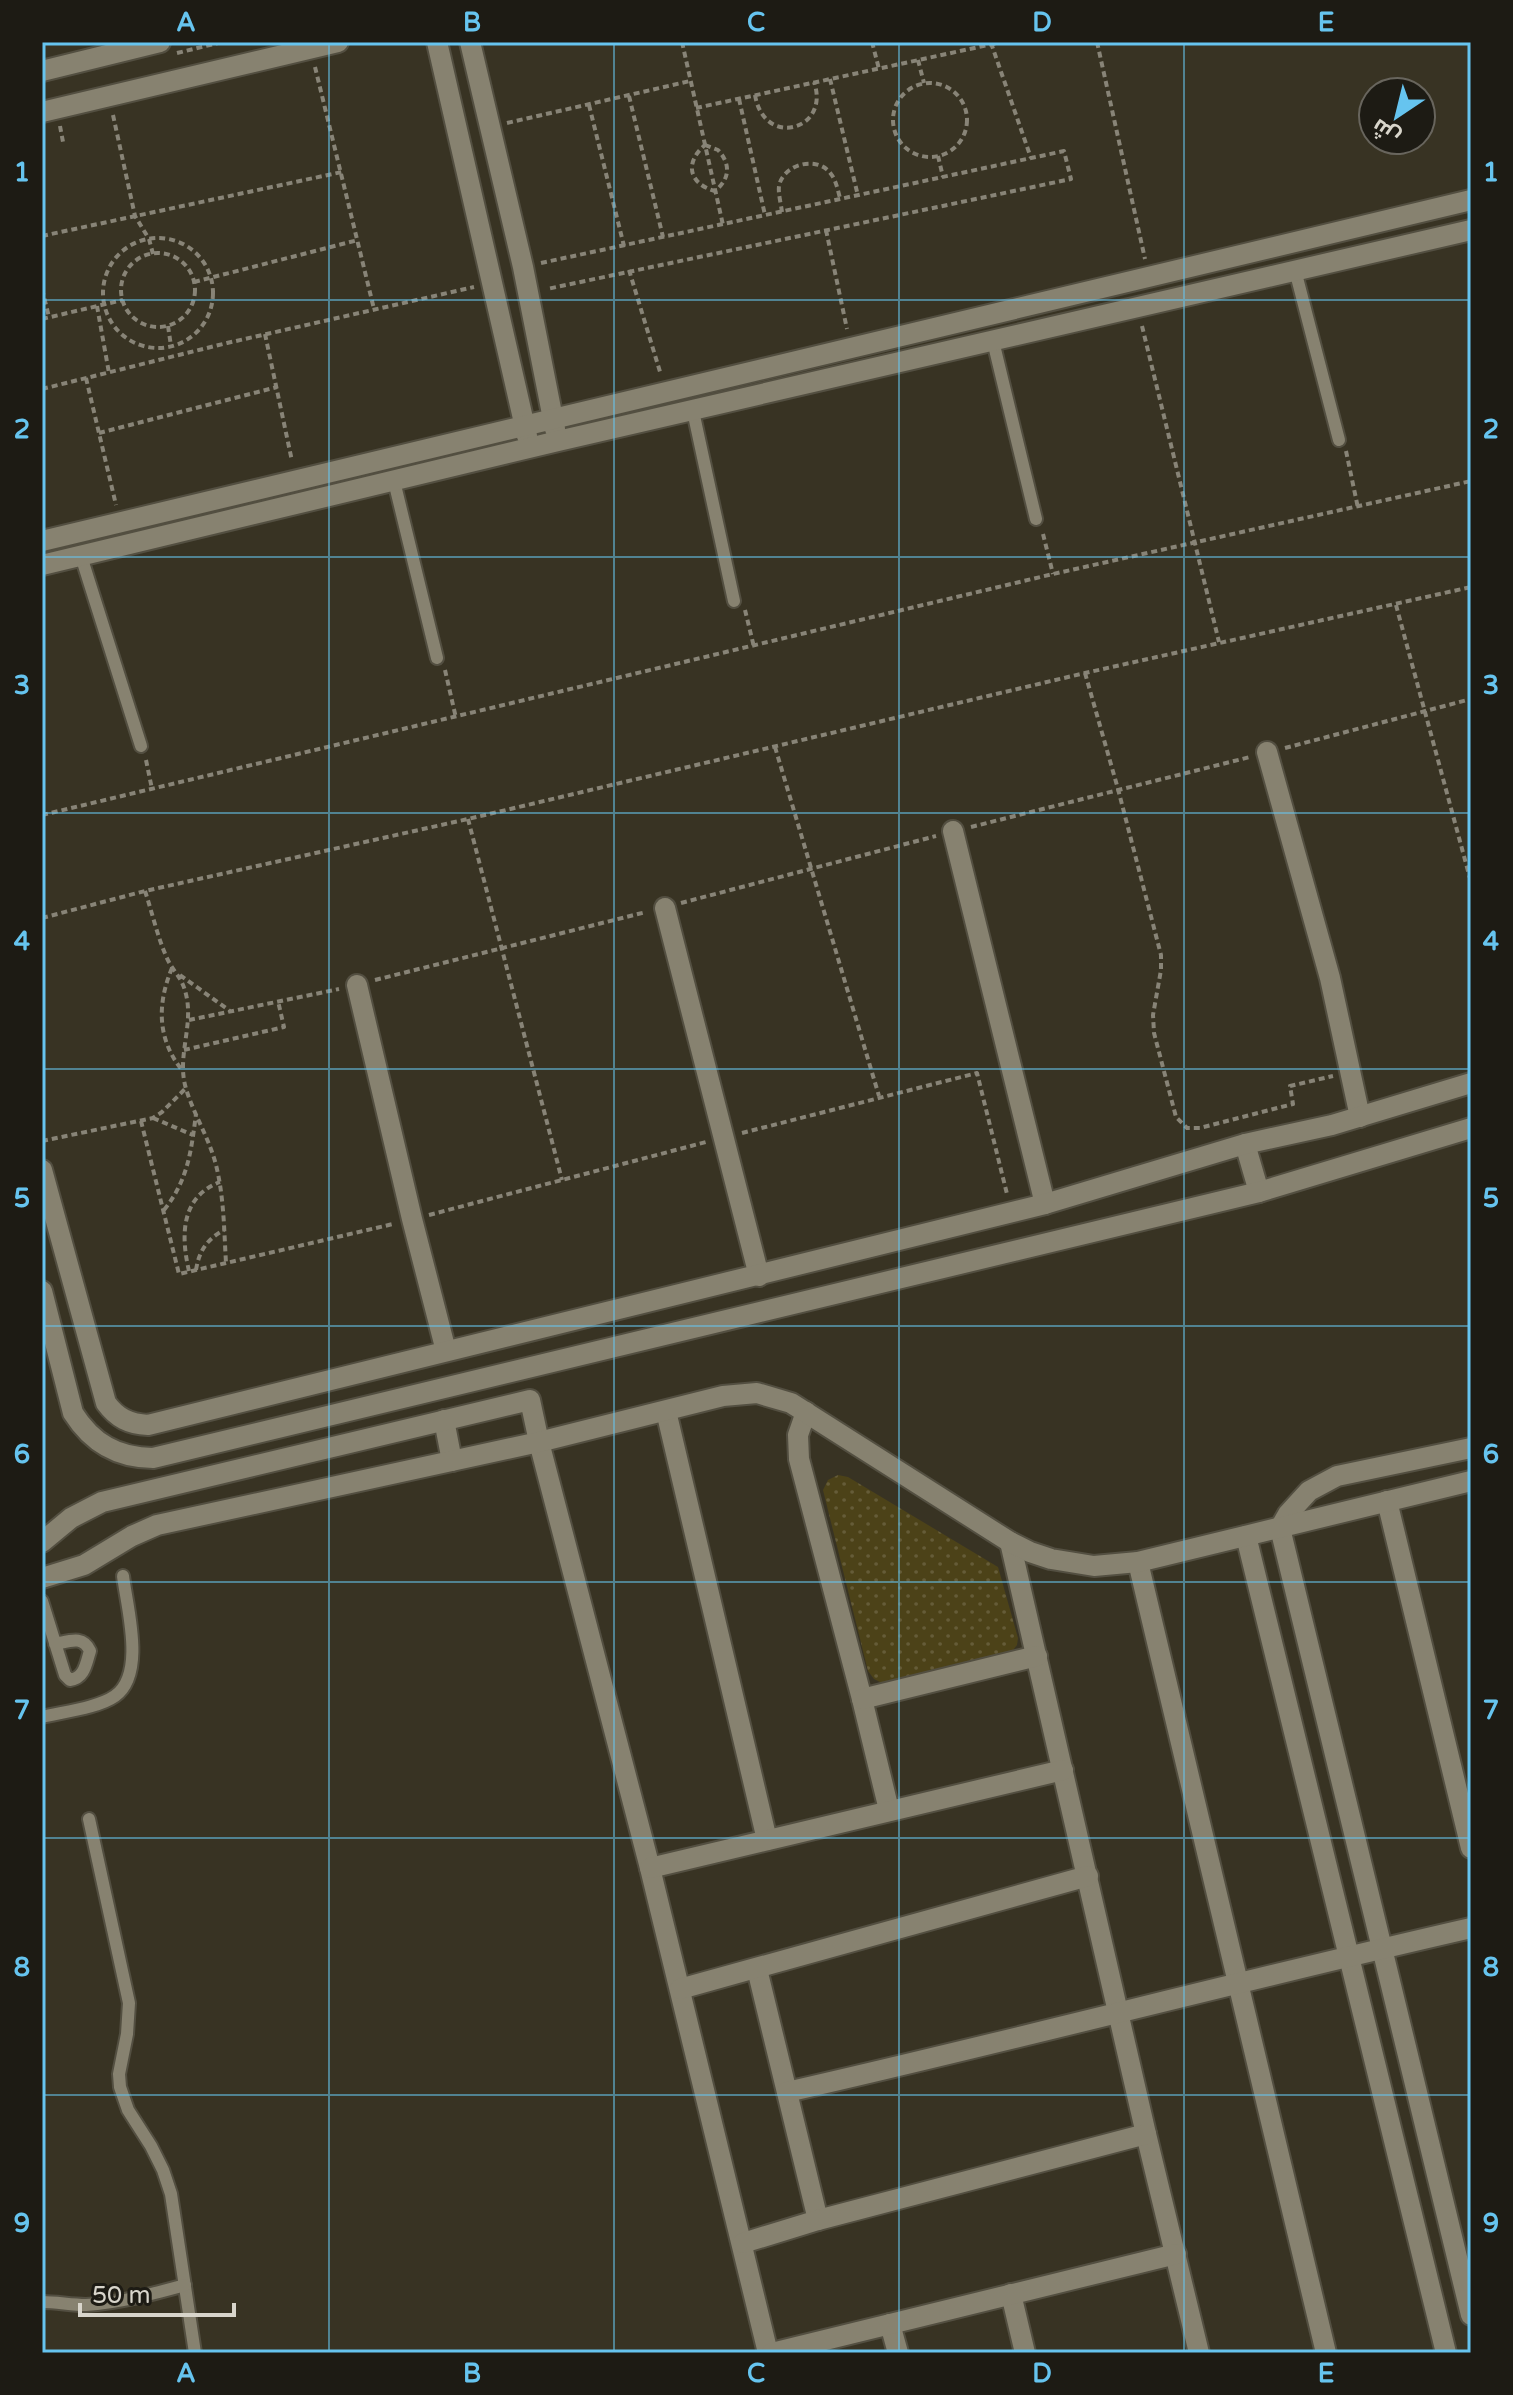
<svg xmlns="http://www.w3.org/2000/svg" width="1513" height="2395" font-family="'Varela Round',Cairo,sans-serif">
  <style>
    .grass { fill: url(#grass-dots) }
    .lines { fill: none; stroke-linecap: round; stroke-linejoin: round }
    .service-casing { stroke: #534f41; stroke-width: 16 }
    .minor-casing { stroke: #534f41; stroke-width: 24 }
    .path { stroke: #888477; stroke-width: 4; stroke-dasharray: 6 4; stroke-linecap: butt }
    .service { stroke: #878270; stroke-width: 12 }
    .minor { stroke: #878270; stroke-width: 20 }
    .grid { fill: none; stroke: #66c4ef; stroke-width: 2; stroke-opacity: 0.55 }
    .neatline { fill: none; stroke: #66c4ef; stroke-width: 3 }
    .grid-label { font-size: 26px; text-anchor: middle; font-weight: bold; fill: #66c4ef }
  </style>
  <defs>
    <pattern id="grass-dots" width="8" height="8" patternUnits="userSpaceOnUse" patternTransform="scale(2)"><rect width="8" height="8" fill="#4c4218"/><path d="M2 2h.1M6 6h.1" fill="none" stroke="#655c38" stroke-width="1.8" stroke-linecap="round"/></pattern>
  </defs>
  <rect width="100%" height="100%" fill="#383323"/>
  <!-- grass -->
  <path class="grass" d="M838,1475L848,1477L998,1567L1018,1638L1017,1645L1010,1654L886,1685L874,1679L868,1671L823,1490L828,1480Z"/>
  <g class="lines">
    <defs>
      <g id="service">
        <path d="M1295,270L1339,440"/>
        <path d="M993,341L1036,519"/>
        <path d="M693,411L734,601"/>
        <path d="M394,481L437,658"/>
        <path d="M81,556L141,746"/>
        <path d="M42,1601L65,1675L70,1680C85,1678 86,1663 90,1651C83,1635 70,1641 55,1644"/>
        <path d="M42,1717C62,1712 98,1708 115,1696C146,1674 127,1608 123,1576"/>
        <path d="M89,1819L129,2003L127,2034L119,2074L120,2087L128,2110L151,2146L163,2170L171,2194L195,2353"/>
        <path d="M42,2302C57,2302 71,2305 86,2305C120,2303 152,2294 185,2285"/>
      </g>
      <g id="minor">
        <path d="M437,42L527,436"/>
        <path d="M470,42L523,267L555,429"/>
        <path d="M42,71L160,42"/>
        <path d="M42,112L338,42"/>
        <path d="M42,541L1471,200"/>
        <path d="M42,565L558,441L1471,230"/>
        <path d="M1267,752L1330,978L1360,1117"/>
        <path d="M953,831L1045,1204"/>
        <path d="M665,908L759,1276"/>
        <path d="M357,985L412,1219L446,1351"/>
        <path d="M1245,1144L1259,1192"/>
        <path d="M42,1170L106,1403C117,1418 129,1424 148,1425L1045,1204L1245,1144L1332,1125L1471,1083"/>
        <path d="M42,1291L73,1413C92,1443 117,1458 153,1458L1259,1192L1471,1128"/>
        <path d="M666,1411L767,1840"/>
        <path d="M806,1412L798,1435L799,1459L862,1699L889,1810"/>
        <path d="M444,1420L452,1461"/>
        <path d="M1471,1448L1337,1476L1309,1491L1288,1514L1280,1528L1471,2315"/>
        <path d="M1387,1501L1471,1848"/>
        <path d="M1246,1536L1446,2353"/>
        <path d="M42,1542L71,1518L102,1502L530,1400L539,1442L650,1868L768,2353"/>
        <path d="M1010,1542L1146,2134L1199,2353"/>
        <path d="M1138,1562L1326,2353"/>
        <path d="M42,1578L84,1565L132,1536L157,1525L539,1442L723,1396L757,1393L791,1403L1010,1542L1030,1552L1051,1559L1094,1566L1138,1562L1471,1481"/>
        <path d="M862,1699L1037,1656"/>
        <path d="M650,1868L1063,1770"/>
        <path d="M757,1969L818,2220"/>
        <path d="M680,1989L1088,1876"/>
        <path d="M787,2092C1016,2040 1243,1980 1471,1928"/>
        <path d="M743,2243L818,2220L1146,2134"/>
        <path d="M1011,2294L1025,2353"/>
        <path d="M890,2324L898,2353"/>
        <path d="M772,2353L1176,2254"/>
      </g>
    </defs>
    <!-- service casing -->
    <use href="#service" class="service-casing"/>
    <!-- minor casing -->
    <use href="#minor" class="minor-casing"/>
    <!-- path -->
    <g class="path">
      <path d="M682,42L723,225"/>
      <path d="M872,42L879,69"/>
      <path d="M1097,42L1145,259"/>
      <path d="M991,43L1031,158"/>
      <path d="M177,53L222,42"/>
      <path d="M918,60L924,83"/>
      <path d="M315,67L374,309"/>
      <path d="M830,79L858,196"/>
      <circle cx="930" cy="120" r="37"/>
      <path d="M755,95C764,149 831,130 814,82"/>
      <path d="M629,96L663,237"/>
      <path d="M739,99L765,215"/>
      <path d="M589,105L624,246"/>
      <path d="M696,108L1002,42"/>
      <path d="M113,115L135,216L149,239L153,254"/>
      <path d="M507,123L690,81"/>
      <path d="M60,126L63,142"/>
      <path d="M705,145L718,150C731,164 730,179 715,191C689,184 684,163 705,145Z"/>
      <path d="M938,156L943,177"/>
      <path d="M782,212C781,204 778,193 779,186C783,164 818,155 831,174C836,180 838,191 840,198"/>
      <path d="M826,230L847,329"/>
      <path d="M42,236L342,172"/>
      <circle cx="158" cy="293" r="55"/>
      <circle cx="158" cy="290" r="37"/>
      <path d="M541,263L1064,151L1071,179L547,289"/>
      <path d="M629,270L661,375"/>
      <path d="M194,282L358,240"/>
      <path d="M42,289L49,317"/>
      <path d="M97,306L109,373"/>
      <path d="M42,319L123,300"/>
      <path d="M168,326L171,346"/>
      <path d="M1142,326L1219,642"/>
      <path d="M265,334L292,461"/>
      <path d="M86,378L116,505"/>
      <path d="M42,389L227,343L474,287"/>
      <path d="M99,433L277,387"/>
      <path d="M1346,451L1358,508"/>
      <path d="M1043,534L1053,574"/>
      <path d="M1396,605L1471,882"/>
      <path d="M745,610L754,647"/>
      <path d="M445,670L456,718"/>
      <path d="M1085,673L1118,789L1161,955V970L1153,1015L1154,1033L1176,1117L1187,1128H1200L1293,1104L1290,1086L1333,1076"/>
      <path d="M775,747L879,1096"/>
      <path d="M1285,748L1471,699"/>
      <path d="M146,760L152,789"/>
      <path d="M42,815L1053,574L1471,481"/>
      <path d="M468,819L562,1180"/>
      <path d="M971,827L1250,757"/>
      <path d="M145,891C152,912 157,935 166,956C173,973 183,976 187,999C192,1028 178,1056 185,1085C192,1112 209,1137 216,1165C224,1197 224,1230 226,1263"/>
      <path d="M681,903L936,836"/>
      <path d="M42,918L145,891L468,819L1085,673L1471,587"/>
      <path d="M172,968C157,1004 157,1039 182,1070"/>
      <path d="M180,975L230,1011"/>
      <path d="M375,980L646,912"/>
      <path d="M189,1020L339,989"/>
      <path d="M184,1050L284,1027L278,1001"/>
      <path d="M153,1118L193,1135"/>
      <path d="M141,1121L179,1274L393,1224"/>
      <path d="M742,1133L977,1073L1007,1194"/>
      <path d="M42,1141L153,1118L162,1112L186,1088"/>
      <path d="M164,1210C188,1180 191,1152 196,1114"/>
      <path d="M429,1215L706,1142"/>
      <path d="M196,1270C199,1251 207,1239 224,1230"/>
      <path d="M189,1271C181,1237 180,1197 220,1182"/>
    </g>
    <!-- service -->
    <use href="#service" class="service"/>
    <!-- minor -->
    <use href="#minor" class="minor"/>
  </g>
  <!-- grid -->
  <path class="grid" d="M329,42V2353M614,42V2353M899,42V2353M1184,42V2353M42,300H1471M42,557H1471M42,813H1471M42,1069H1471M42,1326H1471M42,1582H1471M42,1838H1471M42,2095H1471"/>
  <!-- border -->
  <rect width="1513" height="2395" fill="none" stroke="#1d1b14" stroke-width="88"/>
  <!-- north arrow -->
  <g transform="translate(1397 116) rotate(215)"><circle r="38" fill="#1d1b14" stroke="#68655d" stroke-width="2"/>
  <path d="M0-6L14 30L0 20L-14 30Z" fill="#66c4ef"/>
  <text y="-12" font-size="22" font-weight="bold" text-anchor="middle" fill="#d8d5cb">ش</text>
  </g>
  <!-- scale -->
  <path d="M80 2303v12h154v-12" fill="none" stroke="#d8d5cb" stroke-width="4"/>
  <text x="92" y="2303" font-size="24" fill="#d8d5cb" stroke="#1d1b14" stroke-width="6" paint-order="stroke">50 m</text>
  <rect x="44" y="44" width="1425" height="2307" class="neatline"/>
  <g class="grid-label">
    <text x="186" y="31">A</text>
    <text x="472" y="31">B</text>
    <text x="756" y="31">C</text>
    <text x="1042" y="31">D</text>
    <text x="1326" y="31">E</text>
    <text x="22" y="181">1</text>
    <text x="1491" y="181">1</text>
    <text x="22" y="438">2</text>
    <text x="1491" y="438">2</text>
    <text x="22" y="694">3</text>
    <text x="1491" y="694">3</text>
    <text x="22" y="950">4</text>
    <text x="1491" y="950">4</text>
    <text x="22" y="1207">5</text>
    <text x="1491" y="1207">5</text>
    <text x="22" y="1463">6</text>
    <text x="1491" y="1463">6</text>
    <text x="22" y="1719">7</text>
    <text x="1491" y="1719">7</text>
    <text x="22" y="1976">8</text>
    <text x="1491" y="1976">8</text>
    <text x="22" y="2232">9</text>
    <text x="1491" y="2232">9</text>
    <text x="186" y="2382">A</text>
    <text x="472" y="2382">B</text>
    <text x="756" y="2382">C</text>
    <text x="1042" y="2382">D</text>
    <text x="1326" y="2382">E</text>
  </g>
</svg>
